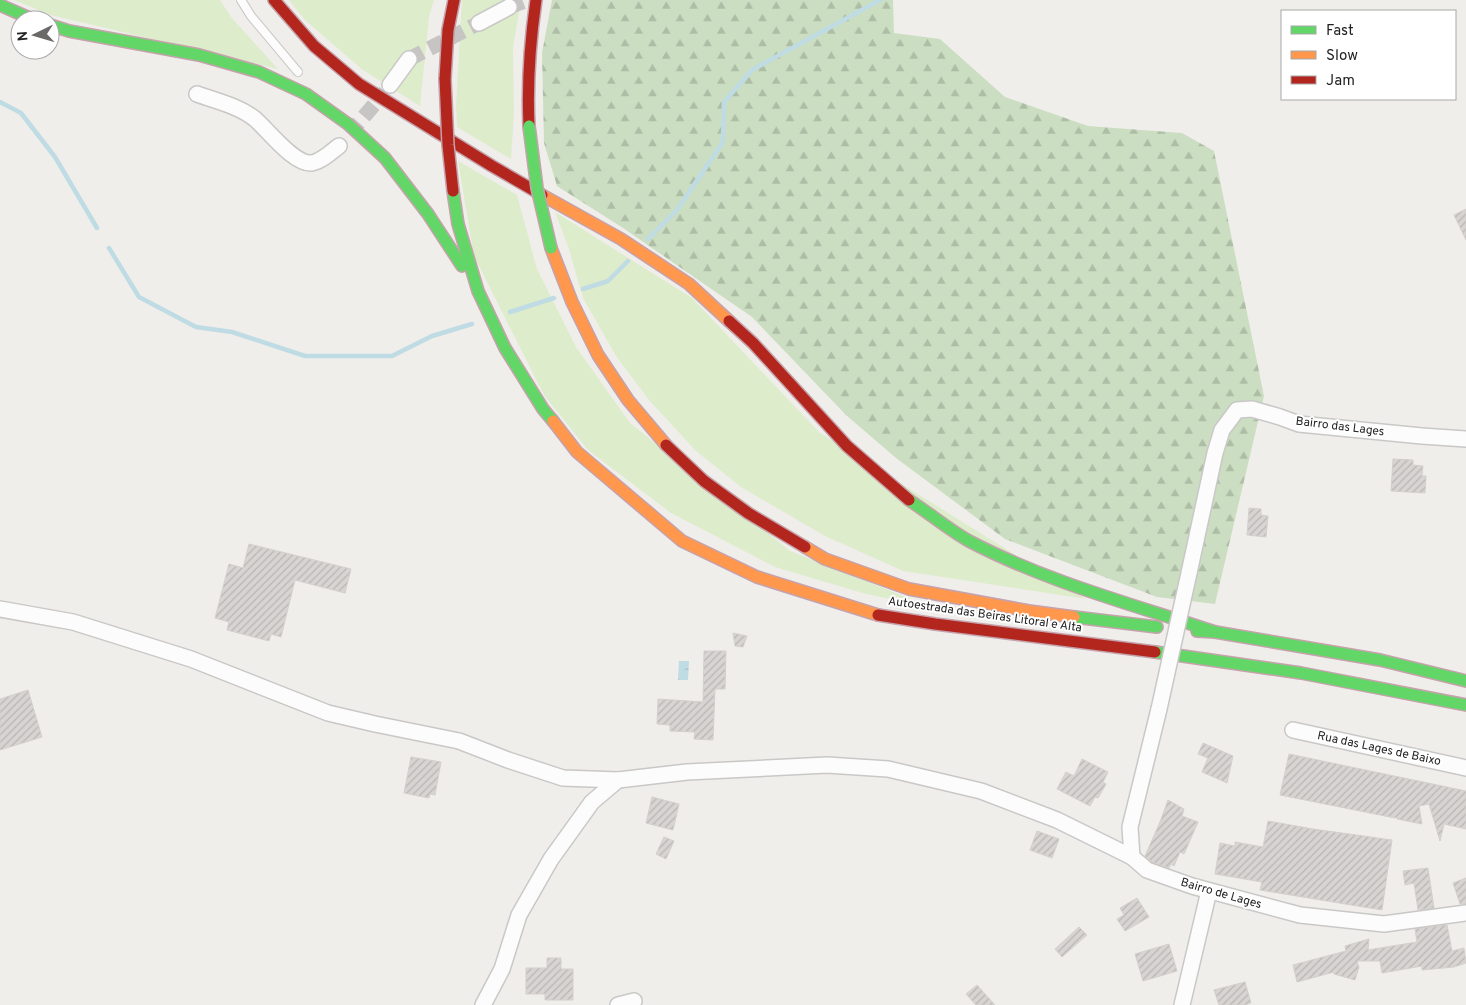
<svg xmlns="http://www.w3.org/2000/svg" width="1466" height="1005" font-family="Overpass,sans-serif">
  <style>
    .grass { fill: #ddeccb }
    .forest { fill: url(#forest-firs) }
    .water { fill: url(#water-ripples) }
    .lines { fill: none; stroke-linecap: round; stroke-linejoin: round }
    .stream { stroke: #bfdbe3; stroke-width: 4.5 }
    .building { fill: url(#building-hatch); stroke: #d3d0cc }
    .street-tunnel { stroke: #c7c5c3; stroke-width: 15; stroke-dasharray: 15 8; stroke-linecap: butt }
    .lane-casing { stroke: #c9c8c7; stroke-width: 10 }
    .street-casing { stroke: #c9c8c7; stroke-width: 18 }
    .fast-casing { stroke: #c5a2ac; stroke-width: 14 }
    .slow-casing { stroke: #c5a2ac; stroke-width: 14 }
    .jam-casing { stroke: #c5a2ac; stroke-width: 14 }
    .lane { stroke: #fdfcfc; stroke-width: 8 }
    .street { stroke: #fdfcfc; stroke-width: 15 }
    .fast { stroke: #63d668; stroke-width: 11 }
    .slow { stroke: #ff974d; stroke-width: 11 }
    .jam { stroke: #b3261e; stroke-width: 11 }
    .street-bridge-casing { stroke: #c9c8c7; stroke-width: 18; stroke-linecap: butt }
    .fast-bridge-casing { stroke: #c5a2ac; stroke-width: 14; stroke-linecap: butt }
    .jam-bridge-casing { stroke: #c5a2ac; stroke-width: 14; stroke-linecap: butt }
    .street-bridge { stroke: #fdfcfc; stroke-width: 15 }
    .fast-bridge { stroke: #63d668; stroke-width: 11 }
    .jam-bridge { stroke: #b3261e; stroke-width: 11 }
    .labels { text-anchor: middle; dominant-baseline: central; stroke-width: 4; stroke-linejoin: round; paint-order: stroke }
    .street-label { font-size: 12px; fill: #222; stroke: #fff }
  </style>
  <defs>
    <pattern id="forest-firs" width="22" height="20" patternUnits="userSpaceOnUse" patternTransform="scale(1.25)"><rect width="22" height="20" fill="#cbdec1"/><path d="M5 1l3.5 6h-7zM16 11l3.5 6h-7z" fill="#aebea6"/></pattern>
    <pattern id="water-ripples" width="26" height="14" patternUnits="userSpaceOnUse" patternTransform="scale(1.25)"><rect width="26" height="14" fill="#bfdbe3"/><path d="M2 4q2-2 4 0t4 0M15 11q2-2 4 0t4 0" fill="none" stroke="#a4bcc2"/></pattern>
    <pattern id="building-hatch" width="6" height="6" patternUnits="userSpaceOnUse" patternTransform="scale(1.25)"><rect width="6" height="6" fill="#d7d4d2"/><path d="M-1 1l2-2M0 6l6-6M5 7l2-2" fill="none" stroke="#b8b6b4"/></pattern>
  </defs>
  <rect width="100%" height="100%" fill="#f0eeeb"/>
  <!-- grass -->
  <g class="grass">
    <path d="M14,0H220L231,17L278,69L51,15Z"/>
    <path d="M289,0H434L429,17L420,106L363,70L305,20Z"/>
    <path d="M462,0H521L513,48L514,113L511,159L457,127L456,105Z"/>
    <path d="M458,161L517,195L537,269L576,347L630,423L790,551L931,607L866,594L775,567L671,513L588,450L544,395L474,256Z"/>
    <path d="M555,212L692,298L820,433L1086,599L903,571L825,536L741,487L696,451L649,400L616,356L583,298L569,249Z"/>
  </g>
  <!-- forest -->
  <path class="forest" d="M552,0H893L894,33L940,39L1005,97L1088,126L1182,133L1214,151L1264,396L1215,604L1157,597L1005,539L896,458L846,415L752,317L623,228L557,186L544,143L542,53Z"/>
  <!-- water -->
  <path class="water" d="M679,661H689L688,680H678Z"/>
  <g class="lines">
    <!-- stream -->
    <g class="stream">
      <path d="M0,102L21,113L55,157L97,228"/>
      <path d="M648,239L677,210L723,142L724,102L752,70L880,0"/>
      <path d="M109,248L139,297L196,327L232,332L305,356H392L432,336L472,324"/>
      <path d="M583,289L608,281L628,261"/>
      <path d="M510,312L554,298"/>
    </g>
  </g>
  <!-- building -->
  <g class="building">
    <path d="M1466,209V240L1454,215Z"/>
    <path d="M1393,459L1413,460V465L1423,466L1422,476H1426L1425,493L1391,491Z"/>
    <path d="M1249,508L1261,509V515L1268,516L1266,537L1247,535Z"/>
    <path d="M249,544L351,569L345,593L295,580L281,637L271,634L269,641L227,630L229,622L215,618L229,564L243,568Z"/>
    <path d="M733,633L747,636L743,647L735,646Z"/>
    <path d="M704,651H726L725,689H715L713,740L694,739L695,732L670,731V725L657,724L658,699L703,702Z"/>
    <path d="M28,690L42,737L0,750V699Z"/>
    <path d="M1203,743L1233,756L1227,783L1202,772L1208,758L1198,754Z"/>
    <path d="M1289,754L1466,791V829L1444,824L1440,841L1429,804L1419,806L1422,824L1397,819V817L1395,818L1280,795Z"/>
    <path d="M411,757L441,762L435,795L430,794L429,798L404,793Z"/>
    <path d="M1082,759L1108,772L1103,782L1106,784L1098,798L1095,797L1090,806L1057,789L1066,772L1074,776Z"/>
    <path d="M652,797L679,804L673,830L646,823Z"/>
    <path d="M1168,800L1184,809L1182,816L1198,822L1184,854L1180,852L1174,866L1171,864L1169,868L1152,862L1145,856L1160,822Z"/>
    <path d="M1268,821L1313,829L1392,840L1382,910L1260,890L1262,882L1215,874L1220,843L1235,846V842L1263,847Z"/>
    <path d="M1037,831L1059,839L1052,858L1030,850Z"/>
    <path d="M664,837L674,841L666,859L656,854Z"/>
    <path d="M1428,868L1434,908L1418,910L1414,883L1405,885L1403,871Z"/>
    <path d="M1466,878V904H1460L1453,883Z"/>
    <path d="M1137,898L1149,917L1125,931L1117,919L1124,915L1120,908Z"/>
    <path d="M1447,925L1452,951L1464,948L1466,963L1454,967L1422,970V966L1382,973L1380,961H1357L1359,967L1355,980L1334,974V972L1297,982L1293,965L1346,951L1345,946L1369,939L1368,950L1417,942L1415,929Z"/>
    <path d="M1079,927L1087,935L1062,957L1055,949Z"/>
    <path d="M1169,944L1177,971L1143,981L1135,954Z"/>
    <path d="M547,958H561V969H573V1000H545V994H526V968H547Z"/>
    <path d="M1245,982L1251,1003L1245,1005H1219L1214,990Z"/>
    <path d="M977,985L995,1005H976L966,994Z"/>
  </g>
  <g class="lines">
    <!-- street-tunnel -->
    <g class="street-tunnel">
      <path d="M509,7L528,0"/>
      <path d="M409,59L479,23"/>
      <path d="M349,134L385,92"/>
    </g>
    <defs>
      <path id="lane" d="M241,0L251,16L298,72"/>
      <g id="street">
        <path d="M479,23L509,7"/>
        <path d="M390,85L409,59"/>
        <path d="M197,94C216,101 239,106 255,119C268,130 294,165 312,163C322,161 331,152 339,146"/>
        <path d="M1189,573L1215,453L1222,430L1237,410L1252,409L1280,417L1299,424L1422,436L1466,439"/>
        <path d="M0,609L73,622L191,659L328,713L375,724L459,741L508,760L563,778L618,780L687,772L827,765L888,769L981,791L1057,820L1132,857"/>
        <path d="M1159,709L1130,827L1132,857L1147,870L1192,886L1300,915L1384,924L1466,913"/>
        <path d="M1293,730L1466,768"/>
        <path d="M483,1005L502,969L519,915L551,859L592,802L618,780"/>
        <path d="M618,1005L634,1001"/>
        <path d="M1182,1005L1209,891"/>
      </g>
      <g id="fast">
        <path d="M0,5L34,20"/>
        <path d="M50,25L69,31L199,55L259,72L306,94L348,124L385,158L428,214L462,266"/>
        <path d="M453,191L458,224L478,291L505,348L543,409L553,421"/>
        <path d="M909,500C929,513 948,529 969,541C1047,582 1132,604 1215,632"/>
        <path d="M1074,617L1157,627"/>
        <path d="M1197,631L1215,632L1380,660L1466,681"/>
        <path d="M1155,652L1301,673L1466,705"/>
      </g>
      <g id="slow">
        <path d="M542,195L621,239L689,284L729,321"/>
        <path d="M551,248L572,302L598,355L628,400L666,445"/>
        <path d="M553,421L577,452L682,541L757,577L878,615"/>
        <path d="M805,547L825,559L909,589L1029,611L1074,617"/>
      </g>
      <g id="jam">
        <path d="M274,0L314,46L359,84L492,166L542,195"/>
        <path d="M445,79L448,30L454,0"/>
        <path d="M529,126C527,84 530,42 536,0"/>
        <path d="M729,321L753,343L847,446L909,500"/>
        <path d="M666,445L704,481L748,513L805,547"/>
        <path d="M878,615L935,624L1155,652"/>
      </g>
    </defs>
    <!-- lane casing -->
    <use href="#lane" class="lane-casing"/>
    <!-- street casing -->
    <use href="#street" class="street-casing"/>
    <!-- fast casing -->
    <use href="#fast" class="fast-casing"/>
    <!-- slow casing -->
    <use href="#slow" class="slow-casing"/>
    <!-- jam casing -->
    <use href="#jam" class="jam-casing"/>
    <!-- lane -->
    <use href="#lane" class="lane"/>
    <!-- street -->
    <use href="#street" class="street"/>
    <!-- fast -->
    <use href="#fast" class="fast"/>
    <!-- slow -->
    <use href="#slow" class="slow"/>
    <!-- jam -->
    <use href="#jam" class="jam"/>
    <defs>
      <path id="street-bridge" d="M1159,709L1189,573"/>
      <path id="fast-bridge" d="M529,126L537,188L551,248"/>
      <path id="jam-bridge" d="M445,79L448,145L453,191"/>
    </defs>
    <!-- street-bridge casing -->
    <use href="#street-bridge" class="street-bridge-casing"/>
    <!-- fast-bridge casing -->
    <use href="#fast-bridge" class="fast-bridge-casing"/>
    <!-- jam-bridge casing -->
    <use href="#jam-bridge" class="jam-bridge-casing"/>
    <!-- street-bridge -->
    <use href="#street-bridge" class="street-bridge"/>
    <!-- fast-bridge -->
    <use href="#fast-bridge" class="fast-bridge"/>
    <!-- jam-bridge -->
    <use href="#jam-bridge" class="jam-bridge"/>
  </g>
  <g class="labels">
    <!-- street labels -->
    <g class="street-label">
      <text transform="translate(1340 427) rotate(7)">Bairro das Lages</text>
      <text transform="translate(985 615) rotate(8)">Autoestrada das Beiras Litoral e Alta</text>
      <text transform="translate(1379 749) rotate(12)">Rua das Lages de Baixo</text>
      <text transform="translate(1221 894) rotate(16)">Bairro de Lages</text>
    </g>
  </g>
  <!-- legend -->
  <rect x="1281" y="10" width="175" height="90" fill="#ffffff" stroke="#a7a7a7"/>
  <rect x="1291" y="26" width="25" height="8" fill="#63d668" stroke="#a7a7a7"/>
  <text x="1326" y="35" font-size="15" fill="#222222">Fast</text>
  <rect x="1291" y="51" width="25" height="8" fill="#ff974d" stroke="#a7a7a7"/>
  <text x="1326" y="60" font-size="15" fill="#222222">Slow</text>
  <rect x="1291" y="76" width="25" height="8" fill="#b3261e" stroke="#a7a7a7"/>
  <text x="1326" y="85" font-size="15" fill="#222222">Jam</text>
  <!-- north arrow -->
  <g transform="translate(35 35) rotate(265)"><circle r="24" fill="#ffffff" stroke="#a7a7a7"/>
  <path d="M0-4L9 19L0 12L-9 19Z" fill="#6a6968"/>
  <text y="-8" font-size="14" font-weight="bold" text-anchor="middle" fill="#222222">N</text>
  </g>
</svg>
